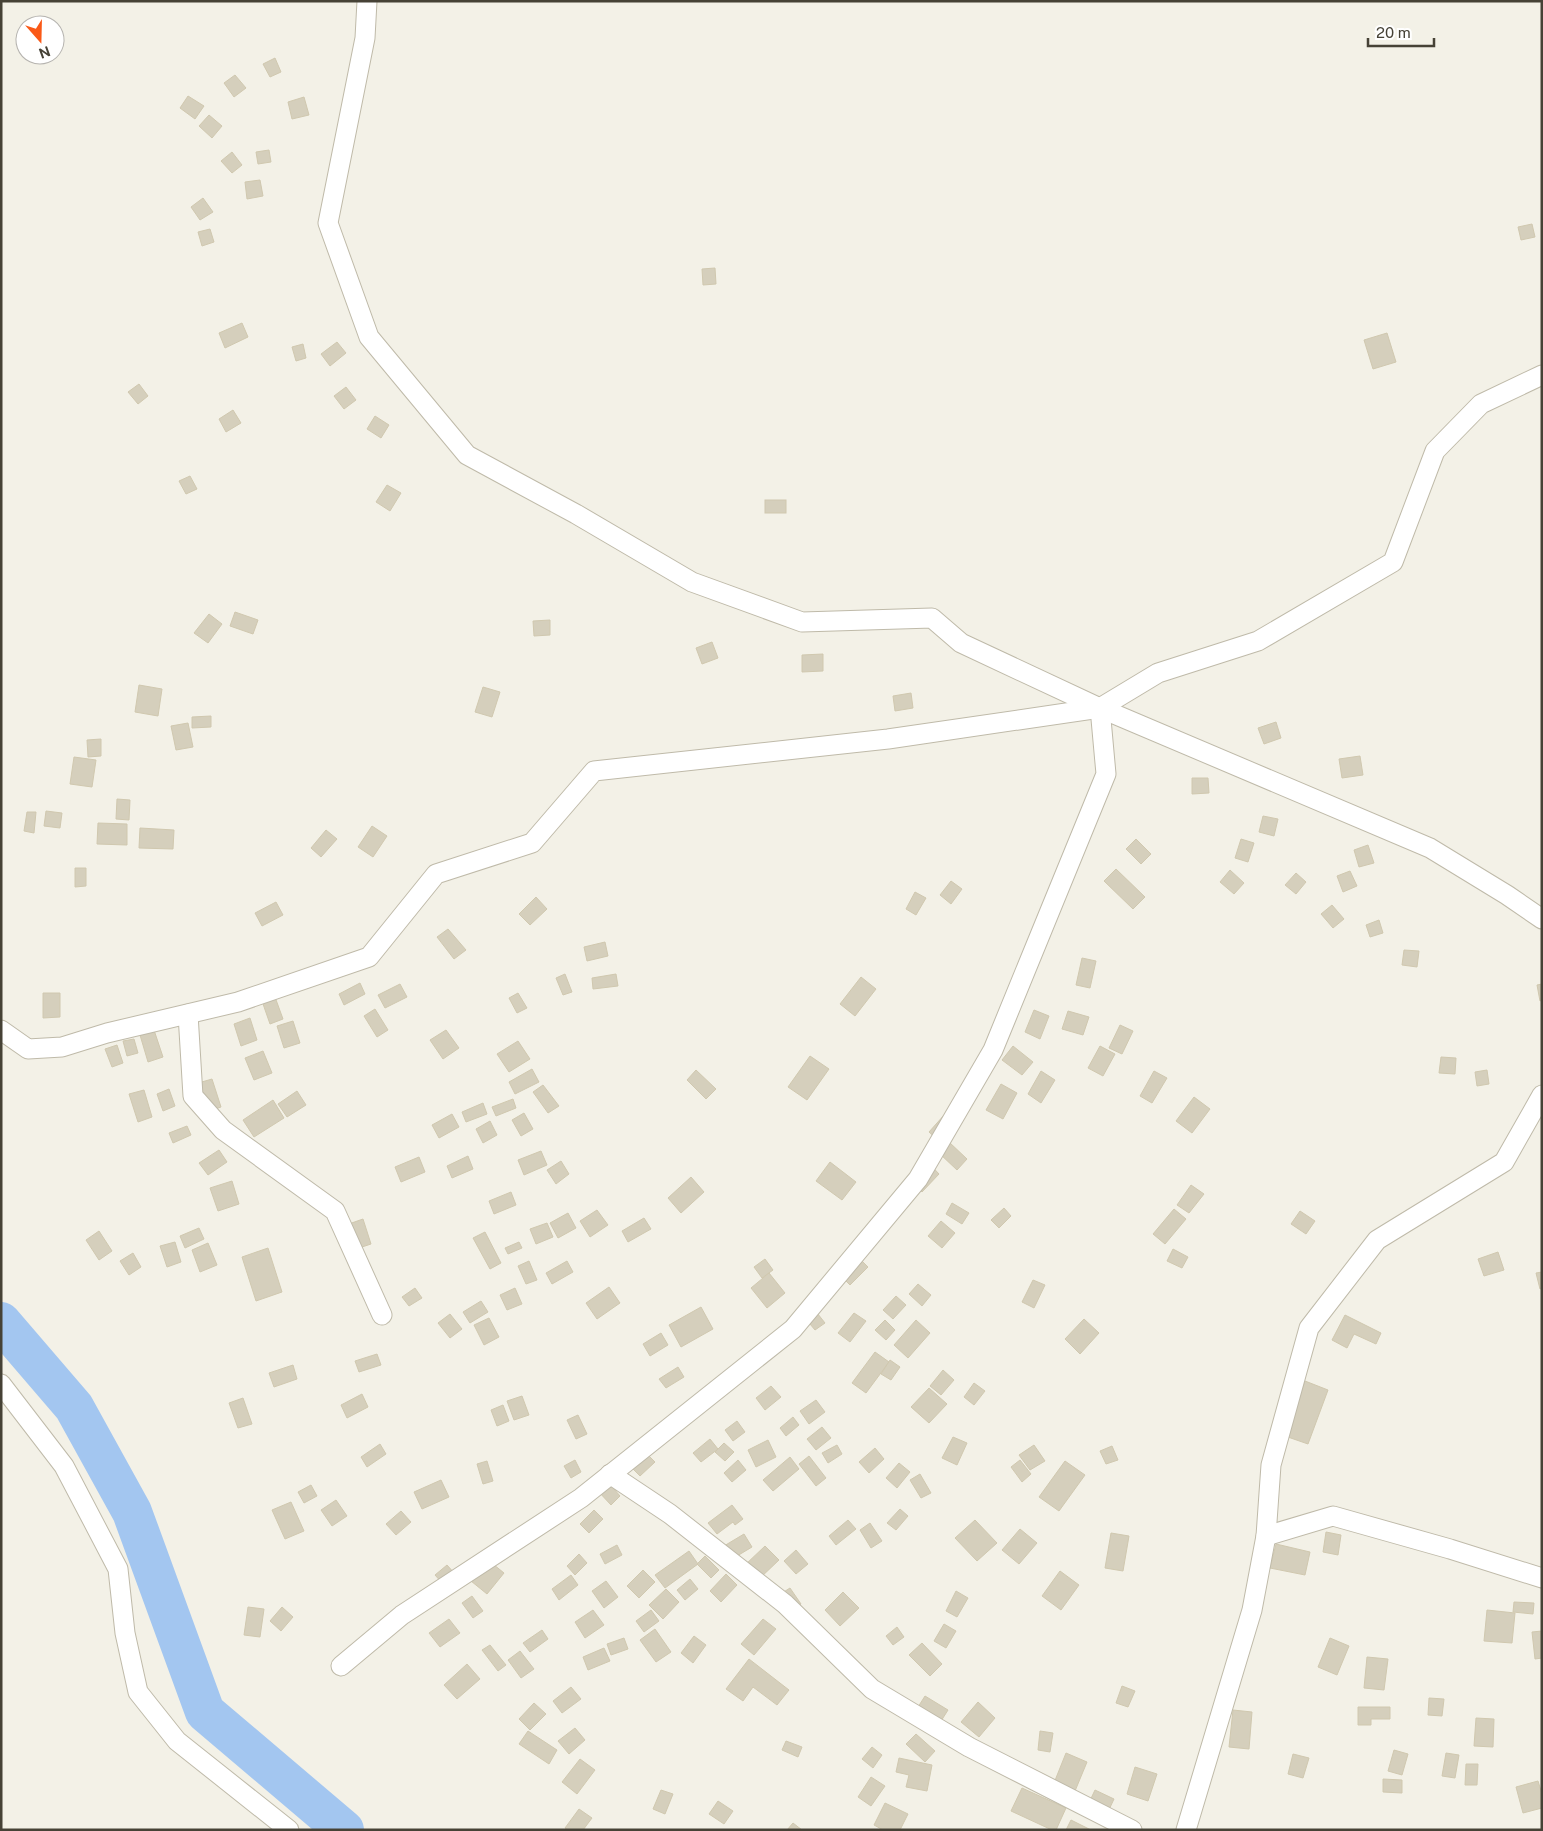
<svg xmlns="http://www.w3.org/2000/svg" width="1543" height="1831" font-family="'Public Sans',sans-serif">
  <style>
    .lines { fill: none; stroke-linecap: round; stroke-linejoin: round }
    .river { stroke: #a3c6f0; stroke-width: 40 }
    .building { fill: #d5cfbc; stroke: #d0c8af }
    .street-casing { stroke: #bfbaa9; stroke-width: 21 }
    .street { stroke: #fff; stroke-width: 19 }
  </style>
  <rect width="100%" height="100%" fill="#f3f1e7"/>
  <g class="lines">
    <!-- river -->
    <path class="river" d="M1,1322L74,1407L132,1512L205,1712L344,1830"/>
  </g>
  <!-- building -->
  <g class="building">
    <path d="M275,58L281,72L270,77L263,64Z"/>
    <path d="M235,75L246,88L234,97L224,83Z"/>
    <path d="M188,96L204,106L195,119L180,108Z"/>
    <path d="M304,97L309,115L292,119L288,102Z"/>
    <path d="M209,115L222,126L212,138L199,126Z"/>
    <path d="M269,150L271,162L258,164L256,152Z"/>
    <path d="M232,152L242,165L232,173L221,161Z"/>
    <path d="M260,180L263,196L247,199L245,182Z"/>
    <path d="M203,198L213,212L200,220L191,207Z"/>
    <path d="M1532,224L1535,237L1521,240L1518,227Z"/>
    <path d="M210,229L214,242L202,246L198,232Z"/>
    <path d="M715,268L716,284L703,285L702,269Z"/>
    <path d="M242,323L248,337L225,348L219,333Z"/>
    <path d="M1387,333L1396,362L1373,369L1364,340Z"/>
    <path d="M337,342L346,353L330,366L321,354Z"/>
    <path d="M303,344L306,358L296,361L292,347Z"/>
    <path d="M139,384L148,396L138,404L128,392Z"/>
    <path d="M346,387L356,400L344,409L334,396Z"/>
    <path d="M233,410L241,423L226,432L219,419Z"/>
    <path d="M375,416L389,425L381,438L367,429Z"/>
    <path d="M190,476L197,489L186,494L179,481Z"/>
    <path d="M387,485L401,493L390,511L376,502Z"/>
    <rect x="765" y="500" width="21" height="13"/>
    <path d="M235,612L258,620L253,634L230,626Z"/>
    <path d="M209,614L222,624L208,643L194,633Z"/>
    <path d="M550,620V635L534,636L533,621Z"/>
    <path d="M712,642L718,658L702,664L696,648Z"/>
    <path d="M823,654V671L802,672V655Z"/>
    <path d="M139,685L162,689L158,716L135,712Z"/>
    <path d="M483,687L500,692L492,717L475,712Z"/>
    <path d="M911,693L913,708L895,711L893,696Z"/>
    <path d="M211,716V727L192,728V717Z"/>
    <path d="M1276,722L1281,738L1264,744L1258,728Z"/>
    <path d="M188,723L193,747L176,750L171,726Z"/>
    <path d="M101,739V756L88,757L87,740Z"/>
    <path d="M1360,756L1363,775L1342,778L1339,759Z"/>
    <path d="M74,757L96,760L92,787L70,784Z"/>
    <path d="M1192,778H1208L1209,793L1192,794Z"/>
    <path d="M117,799L130,800L129,820L116,819Z"/>
    <path d="M46,811L62,813L60,828L44,826Z"/>
    <path d="M27,812H36L34,833L24,831Z"/>
    <path d="M1263,816L1278,819L1274,836L1259,832Z"/>
    <path d="M98,823L127,824V845L97,844Z"/>
    <path d="M372,826L387,836L373,857L358,847Z"/>
    <path d="M140,828L174,830L173,849L139,848Z"/>
    <path d="M326,830L337,839L321,857L311,848Z"/>
    <path d="M1136,839L1151,854L1141,864L1126,849Z"/>
    <path d="M1241,839L1254,843L1248,862L1235,858Z"/>
    <path d="M1368,845L1374,863L1359,867L1354,850Z"/>
    <path d="M75,868H86V886L75,887Z"/>
    <path d="M1116,869L1145,897L1133,909L1104,881Z"/>
    <path d="M1230,870L1244,883L1234,894L1220,882Z"/>
    <path d="M1350,871L1357,886L1343,892L1337,876Z"/>
    <path d="M1296,873L1306,882L1296,894L1285,885Z"/>
    <path d="M951,881L962,889L951,904L940,895Z"/>
    <path d="M915,892L926,898L916,915L906,909Z"/>
    <path d="M536,897L547,909L530,925L519,914Z"/>
    <path d="M276,902L283,915L262,926L255,913Z"/>
    <path d="M1332,905L1344,919L1333,928L1321,914Z"/>
    <path d="M1379,920L1383,933L1370,937L1366,925Z"/>
    <path d="M448,929L466,950L454,959L437,937Z"/>
    <path d="M605,942L608,956L587,961L584,947Z"/>
    <path d="M1404,950L1419,951L1417,967L1402,965Z"/>
    <path d="M1082,958L1096,961L1090,988L1076,985Z"/>
    <path d="M565,974L572,992L563,995L556,978Z"/>
    <path d="M616,974L618,986L593,989L592,978Z"/>
    <path d="M861,977L876,989L855,1016L840,1004Z"/>
    <path d="M360,983L365,994L344,1005L339,994Z"/>
    <path d="M400,984L407,997L385,1008L378,995Z"/>
    <path d="M1542,984V1000L1540,1001L1537,985Z"/>
    <path d="M43,993H60V1017L43,1018Z"/>
    <path d="M518,993L527,1008L517,1013L509,998Z"/>
    <path d="M275,997L283,1019L270,1024L262,1001Z"/>
    <path d="M375,1009L388,1030L377,1037L364,1016Z"/>
    <path d="M1034,1010L1049,1016L1040,1039L1025,1032Z"/>
    <path d="M1068,1011L1089,1017L1083,1035L1062,1029Z"/>
    <path d="M250,1018L257,1040L241,1046L234,1024Z"/>
    <path d="M293,1021L300,1043L284,1048L277,1026Z"/>
    <path d="M1120,1025L1133,1031L1122,1054L1109,1048Z"/>
    <path d="M154,1030L163,1057L148,1062L140,1035Z"/>
    <path d="M446,1030L459,1048L443,1059L430,1040Z"/>
    <path d="M134,1039L138,1053L127,1056L123,1041Z"/>
    <path d="M518,1041L530,1059L509,1072L497,1054Z"/>
    <path d="M117,1045L123,1063L112,1067L105,1049Z"/>
    <path d="M1013,1046L1033,1062L1022,1075L1002,1060Z"/>
    <path d="M1100,1046L1115,1054L1103,1076L1088,1068Z"/>
    <path d="M263,1051L272,1073L254,1080L245,1058Z"/>
    <path d="M810,1056L829,1069L807,1100L788,1087Z"/>
    <path d="M1441,1057L1456,1058L1455,1074L1439,1073Z"/>
    <path d="M532,1069L539,1082L515,1094L509,1082Z"/>
    <path d="M696,1070L716,1089L706,1099L687,1080Z"/>
    <path d="M1487,1070L1489,1084L1477,1086L1475,1072Z"/>
    <path d="M1041,1071L1055,1080L1041,1103L1028,1094Z"/>
    <path d="M1154,1071L1167,1078L1152,1103L1140,1096Z"/>
    <path d="M212,1079L221,1107L204,1113L195,1084Z"/>
    <path d="M1001,1084L1017,1093L1003,1119L986,1110Z"/>
    <path d="M543,1085L559,1106L548,1113L533,1092Z"/>
    <path d="M169,1089L175,1106L163,1111L157,1094Z"/>
    <path d="M144,1090L152,1117L138,1122L129,1094Z"/>
    <path d="M297,1091L306,1105L287,1117L278,1104Z"/>
    <path d="M1194,1097L1210,1109L1192,1133L1176,1121Z"/>
    <path d="M513,1099L516,1108L496,1116L492,1107Z"/>
    <path d="M273,1100L284,1118L254,1137L243,1120Z"/>
    <path d="M483,1103L487,1114L466,1122L462,1112Z"/>
    <path d="M524,1113L533,1129L521,1136L512,1120Z"/>
    <path d="M452,1114L459,1127L439,1138L432,1125Z"/>
    <path d="M945,1114L956,1124L940,1142L929,1132Z"/>
    <path d="M490,1121L497,1135L483,1143L476,1129Z"/>
    <path d="M187,1126L191,1135L173,1143L169,1133Z"/>
    <path d="M949,1142L967,1159L957,1170L939,1153Z"/>
    <path d="M219,1150L227,1162L208,1175L199,1163Z"/>
    <path d="M541,1151L547,1165L524,1175L518,1160Z"/>
    <path d="M468,1156L473,1169L452,1178L447,1166Z"/>
    <path d="M419,1157L425,1172L401,1182L395,1167Z"/>
    <path d="M926,1160L939,1174L922,1192L908,1177Z"/>
    <path d="M561,1161L569,1174L556,1184L547,1170Z"/>
    <path d="M830,1162L856,1182L842,1200L816,1181Z"/>
    <path d="M691,1177L704,1192L681,1213L668,1198Z"/>
    <path d="M232,1181L239,1204L218,1211L210,1188Z"/>
    <path d="M1191,1185L1204,1194L1189,1213L1177,1205Z"/>
    <path d="M511,1192L516,1205L494,1214L489,1201Z"/>
    <path d="M952,1203L969,1213L962,1224L946,1214Z"/>
    <path d="M1004,1208L1011,1216L999,1228L991,1220Z"/>
    <path d="M1174,1209L1186,1219L1165,1244L1153,1234Z"/>
    <path d="M597,1210L608,1225L590,1237L580,1221Z"/>
    <path d="M1300,1211L1315,1221L1306,1234L1291,1224Z"/>
    <path d="M568,1213L576,1228L558,1238L550,1223Z"/>
    <path d="M644,1218L651,1229L628,1242L622,1231Z"/>
    <path d="M363,1219L371,1244L353,1250L346,1225Z"/>
    <path d="M941,1221L955,1233L942,1248L928,1236Z"/>
    <path d="M547,1223L553,1237L536,1244L530,1229Z"/>
    <path d="M199,1228L204,1239L185,1248L180,1236Z"/>
    <path d="M99,1231L112,1251L99,1260L86,1240Z"/>
    <path d="M485,1232L501,1263L490,1269L473,1238Z"/>
    <path d="M175,1242L181,1262L167,1267L160,1246Z"/>
    <path d="M519,1242L522,1248L508,1254L505,1248Z"/>
    <path d="M208,1243L217,1265L200,1272L192,1250Z"/>
    <path d="M268,1248L282,1292L256,1301L242,1257Z"/>
    <path d="M1173,1249L1188,1257L1182,1268L1167,1261Z"/>
    <path d="M1498,1252L1504,1270L1484,1276L1478,1259Z"/>
    <path d="M133,1253L141,1267L129,1275L120,1261Z"/>
    <path d="M855,1254L868,1267L850,1285L837,1272Z"/>
    <path d="M765,1259L773,1270L762,1278L754,1267Z"/>
    <path d="M529,1261L537,1280L526,1284L518,1266Z"/>
    <path d="M567,1261L573,1272L552,1284L546,1273Z"/>
    <path d="M1542,1272V1288L1540,1289L1536,1273Z"/>
    <path d="M769,1273L785,1293L767,1308L751,1288Z"/>
    <path d="M1033,1280L1045,1285L1034,1308L1022,1302Z"/>
    <path d="M918,1284L931,1295L922,1306L909,1294Z"/>
    <path d="M609,1287L620,1303L597,1319L586,1303Z"/>
    <path d="M415,1288L422,1298L409,1306L402,1297Z"/>
    <path d="M515,1288L522,1304L507,1310L500,1295Z"/>
    <path d="M896,1296L906,1305L893,1319L883,1310Z"/>
    <path d="M481,1301L488,1312L470,1323L463,1312Z"/>
    <path d="M810,1304L825,1323L815,1330L800,1312Z"/>
    <path d="M701,1307L713,1329L681,1347L669,1325Z"/>
    <path d="M854,1313L866,1321L850,1342L838,1333Z"/>
    <path d="M450,1314L462,1329L450,1338L438,1323Z"/>
    <path d="M1345,1315L1381,1333L1376,1344L1354,1334L1347,1348L1332,1340Z"/>
    <path d="M489,1318L499,1337L484,1345L474,1325Z"/>
    <path d="M1084,1319L1099,1333L1080,1354L1065,1339Z"/>
    <path d="M885,1320L895,1330L886,1340L875,1330Z"/>
    <path d="M916,1320L930,1333L908,1358L894,1345Z"/>
    <path d="M661,1333L668,1345L650,1356L643,1344Z"/>
    <path d="M875,1352L889,1362L866,1393L852,1383Z"/>
    <path d="M377,1354L381,1365L359,1372L355,1361Z"/>
    <path d="M890,1360L900,1367L891,1380L881,1374Z"/>
    <path d="M293,1365L297,1379L274,1387L269,1373Z"/>
    <path d="M678,1367L684,1377L666,1388L659,1379Z"/>
    <path d="M943,1370L954,1380L941,1395L930,1386Z"/>
    <path d="M1305,1381L1328,1390L1308,1444L1285,1436Z"/>
    <path d="M974,1383L985,1391L974,1405L964,1397Z"/>
    <path d="M771,1386L781,1397L765,1410L756,1398Z"/>
    <path d="M929,1388L947,1404L929,1423L911,1407Z"/>
    <path d="M362,1394L368,1407L347,1418L341,1405Z"/>
    <path d="M522,1396L529,1415L514,1420L507,1401Z"/>
    <path d="M243,1398L252,1424L238,1428L229,1403Z"/>
    <path d="M816,1400L825,1412L809,1424L800,1411Z"/>
    <path d="M503,1405L509,1421L497,1426L491,1410Z"/>
    <path d="M578,1415L587,1434L576,1439L567,1420Z"/>
    <path d="M793,1417L799,1425L786,1436L780,1428Z"/>
    <path d="M737,1421L745,1432L733,1441L725,1430Z"/>
    <path d="M822,1427L831,1438L816,1450L807,1439Z"/>
    <path d="M953,1437L967,1443L957,1465L942,1458Z"/>
    <path d="M710,1439L718,1449L701,1462L693,1453Z"/>
    <path d="M768,1440L776,1457L756,1467L748,1450Z"/>
    <path d="M724,1443L734,1452L725,1461L715,1452Z"/>
    <path d="M380,1444L386,1454L367,1467L361,1457Z"/>
    <path d="M837,1445L842,1454L828,1463L822,1453Z"/>
    <path d="M1034,1445L1045,1461L1030,1470L1019,1455Z"/>
    <path d="M1112,1446L1118,1460L1106,1464L1100,1451Z"/>
    <path d="M875,1448L884,1459L869,1473L859,1462Z"/>
    <path d="M645,1452L655,1462L640,1476L630,1466Z"/>
    <path d="M809,1456L826,1478L816,1486L799,1464Z"/>
    <path d="M790,1457L799,1469L773,1491L763,1480Z"/>
    <path d="M575,1460L581,1472L571,1478L564,1466Z"/>
    <path d="M738,1460L746,1470L732,1482L724,1473Z"/>
    <path d="M1020,1460L1031,1474L1022,1482L1011,1467Z"/>
    <path d="M487,1461L493,1481L483,1484L477,1464Z"/>
    <path d="M1065,1461L1085,1475L1059,1511L1039,1497Z"/>
    <path d="M899,1463L910,1472L897,1488L886,1478Z"/>
    <path d="M920,1474L931,1493L921,1498L910,1480Z"/>
    <path d="M441,1480L449,1497L422,1509L414,1492Z"/>
    <path d="M608,1482L620,1496L611,1505L598,1491Z"/>
    <path d="M311,1485L317,1496L304,1503L298,1492Z"/>
    <path d="M336,1500L347,1516L332,1526L321,1510Z"/>
    <path d="M291,1502L304,1531L285,1539L272,1510Z"/>
    <path d="M732,1505L743,1519L735,1525L733,1522L717,1534L708,1523Z"/>
    <path d="M900,1509L908,1516L896,1530L887,1523Z"/>
    <path d="M594,1510L603,1519L589,1533L580,1524Z"/>
    <path d="M401,1511L411,1522L396,1535L386,1524Z"/>
    <path d="M848,1520L856,1529L836,1545L829,1536Z"/>
    <path d="M975,1520L997,1543L977,1561L955,1538Z"/>
    <path d="M870,1523L882,1541L871,1548L860,1530Z"/>
    <path d="M1020,1529L1037,1543L1019,1564L1002,1550Z"/>
    <path d="M1326,1532L1341,1535L1338,1555L1323,1552Z"/>
    <path d="M1111,1533L1129,1536L1123,1571L1105,1568Z"/>
    <path d="M744,1534L752,1547L732,1559L724,1546Z"/>
    <path d="M1276,1544L1310,1552L1305,1575L1270,1568Z"/>
    <path d="M617,1545L622,1555L605,1564L600,1554Z"/>
    <path d="M765,1546L779,1560L759,1579L745,1565Z"/>
    <path d="M796,1550L808,1564L796,1574L784,1561Z"/>
    <path d="M689,1551L698,1564L665,1588L655,1575Z"/>
    <path d="M579,1554L587,1563L575,1575L567,1566Z"/>
    <path d="M705,1556L719,1570L711,1578L697,1564Z"/>
    <path d="M488,1560L504,1573L487,1594L471,1581Z"/>
    <path d="M447,1565L455,1574L443,1584L435,1575Z"/>
    <path d="M643,1570L655,1582L639,1598L627,1586Z"/>
    <path d="M1060,1571L1079,1585L1061,1610L1042,1596Z"/>
    <path d="M726,1574L737,1585L721,1602L710,1591Z"/>
    <path d="M571,1575L578,1585L559,1600L552,1589Z"/>
    <path d="M690,1579L698,1589L685,1600L677,1590Z"/>
    <path d="M606,1581L618,1597L604,1608L592,1591Z"/>
    <path d="M790,1588L801,1604L790,1611L779,1595Z"/>
    <path d="M666,1589L679,1602L663,1619L649,1605Z"/>
    <path d="M956,1591L968,1598L957,1617L946,1611Z"/>
    <path d="M843,1592L859,1608L840,1626L825,1610Z"/>
    <path d="M472,1596L483,1611L473,1618L462,1603Z"/>
    <path d="M1514,1602L1534,1603L1533,1614L1513,1612Z"/>
    <path d="M248,1607L264,1609L260,1637L244,1635Z"/>
    <path d="M282,1607L293,1617L281,1631L270,1621Z"/>
    <path d="M593,1610L604,1625L585,1638L575,1622Z"/>
    <path d="M651,1610L659,1621L644,1632L636,1621Z"/>
    <path d="M1487,1610L1515,1613L1512,1643L1484,1641Z"/>
    <path d="M449,1619L460,1633L440,1647L429,1633Z"/>
    <path d="M763,1619L776,1629L754,1655L741,1644Z"/>
    <path d="M944,1624L956,1631L946,1648L934,1641Z"/>
    <path d="M897,1627L904,1637L893,1645L886,1636Z"/>
    <path d="M655,1629L671,1652L656,1662L640,1640Z"/>
    <path d="M542,1630L548,1639L530,1652L523,1643Z"/>
    <path d="M1542,1631V1658L1535,1659L1532,1632Z"/>
    <path d="M694,1636L706,1645L693,1663L681,1653Z"/>
    <path d="M624,1638L628,1649L611,1655L607,1644Z"/>
    <path d="M1330,1638L1349,1646L1337,1675L1318,1667Z"/>
    <path d="M922,1643L942,1664L930,1676L909,1655Z"/>
    <path d="M490,1645L506,1665L498,1671L482,1650Z"/>
    <path d="M604,1648L610,1661L588,1670L583,1657Z"/>
    <path d="M520,1651L534,1669L521,1678L508,1660Z"/>
    <path d="M1367,1657L1388,1659L1384,1690L1364,1688Z"/>
    <path d="M749,1659L789,1690L777,1705L753,1687L743,1701L726,1689Z"/>
    <path d="M467,1664L480,1679L457,1699L444,1685Z"/>
    <path d="M1122,1686L1135,1691L1128,1707L1116,1703Z"/>
    <path d="M571,1687L581,1699L562,1713L553,1701Z"/>
    <path d="M925,1696L948,1710L936,1729L913,1715Z"/>
    <path d="M1429,1698L1444,1699L1442,1716L1428,1715Z"/>
    <path d="M978,1702L995,1718L979,1737L961,1722Z"/>
    <path d="M534,1703L546,1714L530,1730L519,1719Z"/>
    <path d="M1358,1707H1390V1719H1371V1725H1358Z"/>
    <path d="M1233,1710L1252,1712L1249,1749L1229,1747Z"/>
    <path d="M1476,1718L1494,1719L1493,1747L1474,1746Z"/>
    <path d="M575,1728L585,1740L569,1754L558,1741Z"/>
    <path d="M528,1731L557,1750L549,1764L519,1744Z"/>
    <path d="M1040,1731L1053,1733L1050,1752L1038,1750Z"/>
    <path d="M916,1734L935,1751L925,1762L906,1744Z"/>
    <path d="M786,1741L802,1747L798,1757L782,1750Z"/>
    <path d="M872,1747L882,1755L873,1768L862,1759Z"/>
    <path d="M1394,1750L1408,1754L1402,1775L1388,1771Z"/>
    <path d="M1066,1753L1087,1762L1075,1791L1054,1783Z"/>
    <path d="M1446,1753L1459,1755L1455,1778L1442,1776Z"/>
    <path d="M1293,1754L1309,1758L1303,1778L1288,1774Z"/>
    <path d="M899,1758L932,1765L927,1791L906,1787L909,1775L896,1772Z"/>
    <path d="M580,1759L595,1770L577,1794L562,1782Z"/>
    <path d="M1466,1764H1478L1477,1785H1465Z"/>
    <path d="M1135,1767L1157,1774L1148,1801L1127,1794Z"/>
    <path d="M871,1777L885,1786L871,1806L858,1797Z"/>
    <path d="M1383,1779L1402,1780V1793L1383,1792Z"/>
    <path d="M1538,1781L1542,1794V1808L1523,1813L1516,1787Z"/>
    <path d="M1022,1788L1066,1808L1056,1830H1052L1011,1811Z"/>
    <path d="M661,1790L673,1794L665,1814L653,1809Z"/>
    <path d="M1095,1790L1114,1799L1106,1816L1087,1807Z"/>
    <path d="M718,1801L733,1811L724,1824L709,1814Z"/>
    <path d="M885,1803L908,1814L900,1830H883L874,1825Z"/>
    <path d="M579,1809L592,1818L583,1830H568L565,1828Z"/>
    <path d="M1071,1820L1091,1830H1066Z"/>
    <path d="M793,1823L802,1830H787Z"/>
  </g>
  <g class="lines">
    <defs>
      <g id="street">
        <path d="M367,1L365,38L328,223L369,337L467,455L576,514L692,582L802,622L932,618L961,643L1100,708L1430,848L1507,895L1542,919"/>
        <path d="M188,1014L193,1096L223,1130L335,1211L382,1315"/>
        <path d="M1,1030L28,1049L62,1047L107,1033L238,1002L369,957L436,874L532,843L594,771L888,739L1100,708L1158,673L1258,641L1393,562L1435,451L1481,404L1542,375"/>
        <path d="M1,1384L64,1466L118,1569L125,1633L138,1692L177,1741L289,1830"/>
        <path d="M610,1474L670,1514L785,1604L872,1689L969,1747L1132,1830"/>
        <path d="M1266,1536L1333,1516L1450,1549L1542,1578"/>
        <path d="M341,1666L402,1615L581,1498L793,1329L918,1179L993,1050L1106,774L1100,708"/>
        <path d="M1186,1830L1252,1610L1266,1536L1271,1465L1309,1328L1377,1240L1504,1162L1542,1095"/>
      </g>
    </defs>
    <!-- street casing -->
    <use href="#street" class="street-casing"/>
    <!-- street -->
    <use href="#street" class="street"/>
  </g>
  <!-- border -->
  <rect width="1543" height="1831" fill="none" stroke="#464236" stroke-width="5"/>
  <!-- north arrow -->
  <g transform="translate(40 40) rotate(160)"><circle r="24" fill="#ffffff" stroke="#b5b3af"/>
  <path d="M0-4L9 19L0 12L-9 19Z" fill="#fa5917"/>
  <text y="-8" font-size="14" font-weight="bold" text-anchor="middle" fill="#464236">N</text>
  </g>
  <!-- scale -->
  <path d="M1368 38v8h66v-8" fill="none" stroke="#464236" stroke-width="2.5"/>
  <text x="1376" y="38" font-size="15" fill="#464236" stroke="#ffffff" stroke-width="4" paint-order="stroke">20 m</text>
</svg>
